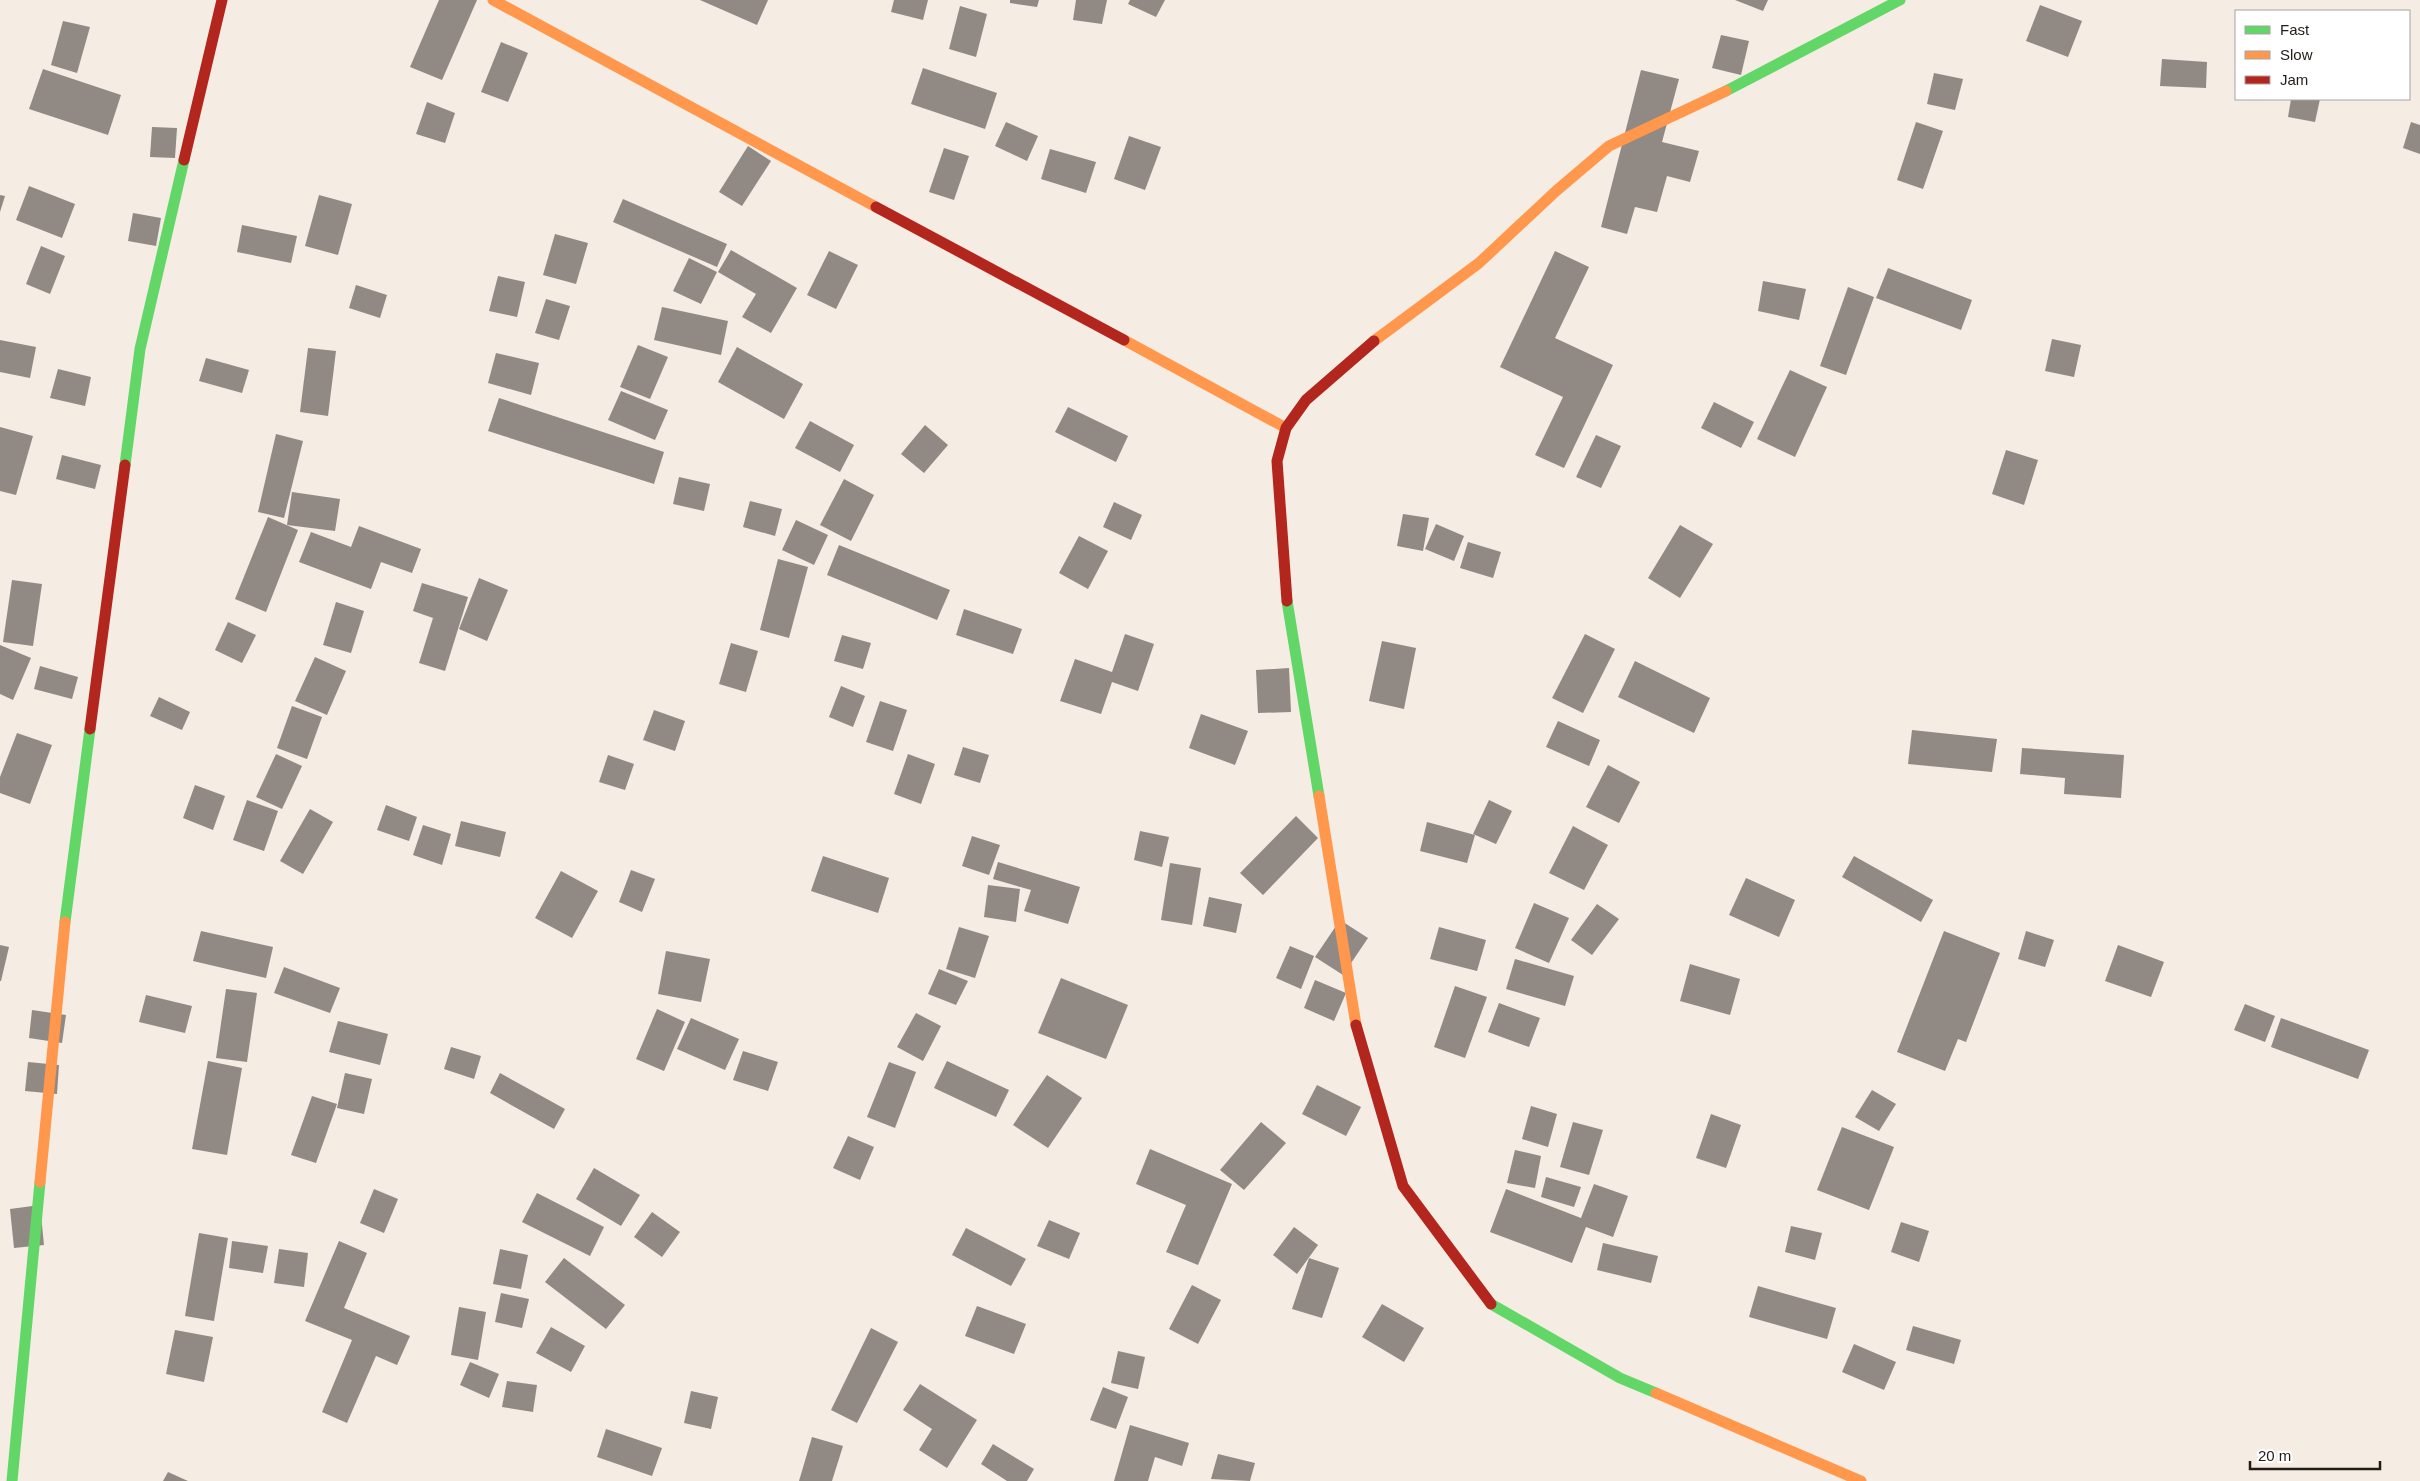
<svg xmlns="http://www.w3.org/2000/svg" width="2420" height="1481" font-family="Arial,sans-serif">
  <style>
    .building { fill: #918a84 }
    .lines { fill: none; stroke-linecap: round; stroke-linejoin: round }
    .fast { stroke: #63d668; stroke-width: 11 }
    .slow { stroke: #ff974d; stroke-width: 11 }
    .jam { stroke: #b3261e; stroke-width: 11 }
  </style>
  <rect width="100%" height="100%" fill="#f5ece3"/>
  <!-- building -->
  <g class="building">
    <path d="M439,0H477L442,80L410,67Z"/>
    <path d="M700,0H768L757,25Z"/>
    <path d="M894,0H928L923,20L891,12Z"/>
    <path d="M1010,0H1039L1037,7L1010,3Z"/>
    <path d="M1076,0H1107L1102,24L1073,20Z"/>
    <path d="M1130,0H1165L1156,17L1128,4Z"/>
    <path d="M1735,0H1768L1763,11Z"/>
    <path d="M2040,5L2082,21L2068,57L2026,41Z"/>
    <path d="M960,6L987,14L976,57L949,49Z"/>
    <path d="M63,21L90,27L77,73L51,65Z"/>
    <path d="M1721,35L1749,41L1741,75L1712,68Z"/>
    <path d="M501,42L528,53L508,102L481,92Z"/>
    <path d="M2162,59L2207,62L2206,88L2160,86Z"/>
    <path d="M923,68L997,93L985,129L911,104Z"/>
    <path d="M43,69L121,95L108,135L29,109Z"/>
    <path d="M1641,70L1679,79L1662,142L1699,151L1690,182L1667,176L1657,212L1635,207L1627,234L1601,227Z"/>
    <path d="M1934,73L1963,79L1955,110L1927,104Z"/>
    <path d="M2291,99H2320L2315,122L2288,117Z"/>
    <path d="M427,102L455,113L445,143L416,134Z"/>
    <path d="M1006,122L1038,136L1027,161L995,146Z"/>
    <path d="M1916,122L1943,131L1923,189L1897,180Z"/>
    <path d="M2411,122L2420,125V154L2403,148Z"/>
    <path d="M152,127L177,128L175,158L150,157Z"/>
    <path d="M1129,136L1161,147L1145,190L1114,179Z"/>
    <path d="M748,146L771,161L742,206L719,192Z"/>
    <path d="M944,148L969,156L954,200L929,192Z"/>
    <path d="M1050,149L1096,162L1086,193L1041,179Z"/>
    <path d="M29,186L75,204L62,238L16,220Z"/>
    <path d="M0,195L5,196L0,212Z"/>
    <path d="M319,195L352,204L338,255L305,246Z"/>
    <path d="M623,199L727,244L717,267L613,222Z"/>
    <path d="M133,213L161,218L156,246L128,241Z"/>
    <path d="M242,225L297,236L291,263L237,252Z"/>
    <path d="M555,234L588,243L576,284L543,275Z"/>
    <path d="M41,246L65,256L50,294L26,284Z"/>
    <path d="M731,250L797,288L771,333L742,317L756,294L718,272Z"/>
    <path d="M829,251L858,265L836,309L807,295Z"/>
    <path d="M1555,251L1589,267L1555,338L1613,365L1564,468L1535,455L1563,397L1500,367Z"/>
    <path d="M689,258L717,272L701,304L673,291Z"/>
    <path d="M1888,268L1972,300L1961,330L1876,298Z"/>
    <path d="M498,276L525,282L517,317L489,311Z"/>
    <path d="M1763,281L1806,289L1799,320L1758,311Z"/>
    <path d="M356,285L387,295L380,318L349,308Z"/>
    <path d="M1848,287L1874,297L1846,375L1820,366Z"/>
    <path d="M546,299L570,306L559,340L535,333Z"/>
    <path d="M662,307L728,321L721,355L654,340Z"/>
    <path d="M2052,339L2081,345L2074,377L2045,371Z"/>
    <path d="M0,340L36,347L30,378L0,372Z"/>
    <path d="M638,345L668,357L650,399L620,387Z"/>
    <path d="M737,347L803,384L784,419L718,382Z"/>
    <path d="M308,348L336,351L328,416L300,412Z"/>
    <path d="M496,353L539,363L531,395L488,383Z"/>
    <path d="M206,358L249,370L242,393L199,381Z"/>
    <path d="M58,369L91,377L85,406L50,398Z"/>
    <path d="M1790,370L1827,387L1795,457L1757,439Z"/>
    <path d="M621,391L668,410L655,440L608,420Z"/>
    <path d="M499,398L664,452L654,484L488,431Z"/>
    <path d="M1714,402L1754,422L1741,448L1701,428Z"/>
    <path d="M1068,407L1128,436L1116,462L1055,432Z"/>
    <path d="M810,421L854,445L840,472L795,448Z"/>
    <path d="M925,425L948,445L924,473L901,454Z"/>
    <path d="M0,427L33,436L16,495L0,491Z"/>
    <path d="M276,434L303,441L284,518L258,512Z"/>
    <path d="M1596,435L1621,446L1601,488L1576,477Z"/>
    <path d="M2006,450L2038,460L2024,505L1992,494Z"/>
    <path d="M62,455L101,465L95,489L56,479Z"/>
    <path d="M679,477L710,484L704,511L673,504Z"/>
    <path d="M844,479L874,495L851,541L820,525Z"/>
    <path d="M292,492L340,499L335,531L287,525Z"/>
    <path d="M750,501L782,509L775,536L743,527Z"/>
    <path d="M1114,502L1142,515L1131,540L1103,527Z"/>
    <path d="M1403,514L1429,518L1423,551L1397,546Z"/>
    <path d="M268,517L298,530L266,612L235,599Z"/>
    <path d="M796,520L828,535L814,565L782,550Z"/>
    <path d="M1436,524L1464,536L1454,561L1425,549Z"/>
    <path d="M1680,525L1713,544L1680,598L1648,578Z"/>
    <path d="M359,526L421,549L412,573L381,562L371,589L299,562L311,532L351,547Z"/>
    <path d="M1079,536L1108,551L1088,589L1059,573Z"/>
    <path d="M1468,542L1501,552L1493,578L1460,568Z"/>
    <path d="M839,545L950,590L937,620L827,575Z"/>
    <path d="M778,559L808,567L789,638L760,630Z"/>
    <path d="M479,578L508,590L487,641L459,629Z"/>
    <path d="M12,580L42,584L33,646L3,642Z"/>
    <path d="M422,583L468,597L445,671L419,663L433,618L413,611Z"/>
    <path d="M336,602L364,611L351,653L323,645Z"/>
    <path d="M964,609L1022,629L1013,654L956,635Z"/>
    <path d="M228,622L256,635L242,663L215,650Z"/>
    <path d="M1125,634L1154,644L1138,691L1112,682L1101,714L1060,701L1075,659L1112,672Z"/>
    <path d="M1585,634L1615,649L1583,713L1552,698Z"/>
    <path d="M842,635L871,643L863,669L834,661Z"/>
    <path d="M1382,641L1416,648L1404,709L1369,701Z"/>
    <path d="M731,643L758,651L746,692L719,684Z"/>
    <path d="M0,645L31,658L13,700L0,694Z"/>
    <path d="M315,657L346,671L327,715L295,701Z"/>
    <path d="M1635,661L1710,698L1694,733L1618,697Z"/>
    <path d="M40,666L78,677L72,699L34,689Z"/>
    <path d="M1289,668L1291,712L1258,713L1256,670Z"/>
    <path d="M841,686L865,696L853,727L829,717Z"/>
    <path d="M159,697L190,712L182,730L150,716Z"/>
    <path d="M880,701L907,710L893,751L866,742Z"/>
    <path d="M292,706L322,717L307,759L277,748Z"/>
    <path d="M654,710L685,721L675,751L643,740Z"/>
    <path d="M1201,714L1248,731L1235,765L1189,748Z"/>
    <path d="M1558,721L1600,740L1589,766L1546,747Z"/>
    <path d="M1912,730L1997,739L1992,772L1908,764Z"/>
    <path d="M17,733L52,745L30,804L0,793V777Z"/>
    <path d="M963,747L989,755L980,783L954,775Z"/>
    <path d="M2022,748L2124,755L2121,798L2064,794L2065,778L2020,774Z"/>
    <path d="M276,754L302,766L282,809L256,797Z"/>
    <path d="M908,754L935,764L921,804L894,794Z"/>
    <path d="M608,755L634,764L625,790L599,782Z"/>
    <path d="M1608,765L1640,782L1619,823L1586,807Z"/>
    <path d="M195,785L225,796L213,830L183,818Z"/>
    <path d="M247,800L278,811L264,851L233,840Z"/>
    <path d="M1489,800L1512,811L1496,844L1473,834Z"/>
    <path d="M386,805L417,817L409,841L377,830Z"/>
    <path d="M310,809L333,822L303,874L280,861Z"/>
    <path d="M1296,816L1318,838L1263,895L1240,873Z"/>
    <path d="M461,821L506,832L500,857L455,846Z"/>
    <path d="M1427,822L1475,835L1467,863L1420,851Z"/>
    <path d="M423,825L451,834L442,865L413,855Z"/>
    <path d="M1573,826L1608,845L1584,890L1549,873Z"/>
    <path d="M1140,831L1169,837L1162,867L1134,860Z"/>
    <path d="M972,836L1000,845L989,875L962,866Z"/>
    <path d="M823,856L889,878L878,913L811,891Z"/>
    <path d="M1854,856L1933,900L1921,922L1842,877Z"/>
    <path d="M998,862L1080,887L1068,924L1024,911L1031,890L993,879Z"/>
    <path d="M1170,863L1201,868L1192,925L1161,920Z"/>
    <path d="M631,870L655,879L642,912L619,902Z"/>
    <path d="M561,871L598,891L572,938L535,918Z"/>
    <path d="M1746,878L1795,900L1779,937L1729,915Z"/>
    <path d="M988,885L1020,889L1016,922L984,917Z"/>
    <path d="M1209,897L1242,904L1236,933L1203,926Z"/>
    <path d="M1534,903L1569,918L1549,963L1515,948Z"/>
    <path d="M1597,904L1619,919L1592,955L1571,940Z"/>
    <path d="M1340,920L1368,938L1343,975L1315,957Z"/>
    <path d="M959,927L989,936L975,978L946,969Z"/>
    <path d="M1439,927L1486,940L1477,971L1430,959Z"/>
    <path d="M201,931L273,947L266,978L193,961Z"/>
    <path d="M1944,931L2000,953L1966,1042L1958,1039L1945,1071L1897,1052Z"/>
    <path d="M2026,931L2054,940L2045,967L2018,959Z"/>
    <path d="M0,945L9,947L1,981H0Z"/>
    <path d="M2118,945L2164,962L2151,997L2105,981Z"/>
    <path d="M1290,946L1314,956L1301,989L1276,978Z"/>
    <path d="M666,951L710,959L701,1002L658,994Z"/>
    <path d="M1515,959L1574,976L1565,1006L1506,989Z"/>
    <path d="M1690,964L1740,979L1730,1015L1680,1001Z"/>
    <path d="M284,967L340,988L330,1013L274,993Z"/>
    <path d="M939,969L968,981L956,1005L928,994Z"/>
    <path d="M1061,978L1128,1005L1106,1059L1038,1033Z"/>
    <path d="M1315,980L1346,993L1334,1021L1304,1008Z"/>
    <path d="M1455,986L1487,997L1465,1058L1434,1047Z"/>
    <path d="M226,989L257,993L247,1062L216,1058Z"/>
    <path d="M146,995L192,1006L185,1033L139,1022Z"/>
    <path d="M1499,1003L1540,1018L1529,1047L1488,1032Z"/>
    <path d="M2245,1004L2275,1016L2265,1042L2234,1030Z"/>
    <path d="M657,1009L685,1022L664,1071L636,1059Z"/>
    <path d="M32,1010L66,1015L62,1043L29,1038Z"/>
    <path d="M916,1013L941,1026L923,1061L897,1047Z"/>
    <path d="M691,1018L739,1039L725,1070L677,1049Z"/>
    <path d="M2281,1018L2369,1050L2358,1079L2271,1047Z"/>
    <path d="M338,1021L388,1034L380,1065L329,1052Z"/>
    <path d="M451,1047L481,1056L474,1079L444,1069Z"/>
    <path d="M743,1051L778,1062L768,1091L733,1080Z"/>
    <path d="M208,1061L242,1068L227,1155L192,1149Z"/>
    <path d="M947,1061L1009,1090L996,1117L934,1088Z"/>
    <path d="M28,1062L59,1065L57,1094L25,1091Z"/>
    <path d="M889,1062L916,1072L895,1128L867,1117Z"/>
    <path d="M345,1073L372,1079L364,1114L337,1108Z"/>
    <path d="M500,1073L565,1109L554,1129L490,1093Z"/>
    <path d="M1047,1075L1082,1098L1048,1148L1013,1125Z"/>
    <path d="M1317,1085L1361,1107L1346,1136L1302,1114Z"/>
    <path d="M1872,1090L1896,1104L1879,1131L1855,1117Z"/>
    <path d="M312,1096L337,1104L316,1163L291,1155Z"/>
    <path d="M1531,1106L1557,1114L1548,1147L1522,1139Z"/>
    <path d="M1711,1114L1741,1125L1726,1168L1696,1158Z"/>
    <path d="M1261,1122L1286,1143L1244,1190L1220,1170Z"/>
    <path d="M1573,1122L1603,1130L1589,1175L1560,1167Z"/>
    <path d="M1842,1127L1894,1147L1869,1210L1817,1190Z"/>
    <path d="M848,1136L874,1147L860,1180L833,1168Z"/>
    <path d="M1150,1149L1232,1184L1198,1265L1166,1252L1186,1205L1136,1184Z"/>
    <path d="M1515,1150L1541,1156L1535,1188L1507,1183Z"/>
    <path d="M594,1168L640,1195L621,1226L576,1199Z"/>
    <path d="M1546,1177L1581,1187L1574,1207L1541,1197Z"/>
    <path d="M1594,1184L1628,1196L1613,1237L1586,1227L1572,1263L1490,1232L1506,1189L1581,1218Z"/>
    <path d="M374,1189L398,1199L384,1233L360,1223Z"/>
    <path d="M537,1193L604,1227L590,1256L522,1222Z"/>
    <path d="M40,1205L44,1245L14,1248L10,1209Z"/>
    <path d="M652,1212L680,1232L662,1257L634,1237Z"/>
    <path d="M1049,1220L1080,1233L1069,1259L1037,1246Z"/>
    <path d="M1901,1222L1929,1231L1919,1262L1891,1252Z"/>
    <path d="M1791,1226L1822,1233L1815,1260L1785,1252Z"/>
    <path d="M1294,1227L1318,1245L1297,1274L1273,1255Z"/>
    <path d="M966,1228L1026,1259L1011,1286L952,1255Z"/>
    <path d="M199,1233L228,1238L214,1321L185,1316Z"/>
    <path d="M232,1241L268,1246L263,1273L229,1268Z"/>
    <path d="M339,1241L367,1253L344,1308L410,1336L397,1365L376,1356L347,1423L322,1412L352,1340L305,1321Z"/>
    <path d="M1603,1243L1658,1256L1651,1283L1597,1270Z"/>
    <path d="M279,1249L308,1253L304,1287L274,1283Z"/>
    <path d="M500,1249L528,1255L521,1289L493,1284Z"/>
    <path d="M564,1258L625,1305L606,1329L545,1282Z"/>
    <path d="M1309,1258L1339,1268L1322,1318L1292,1309Z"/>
    <path d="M1192,1285L1221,1300L1198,1344L1169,1329Z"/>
    <path d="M1758,1286L1836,1308L1827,1339L1749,1317Z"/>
    <path d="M501,1293L529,1299L522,1328L495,1322Z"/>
    <path d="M1382,1304L1424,1328L1404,1362L1362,1337Z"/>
    <path d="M977,1306L1026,1324L1014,1354L965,1336Z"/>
    <path d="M459,1307L486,1312L478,1360L451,1355Z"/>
    <path d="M1913,1326L1961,1340L1954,1364L1906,1350Z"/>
    <path d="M551,1327L585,1346L571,1372L536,1353Z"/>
    <path d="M871,1328L898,1342L857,1423L831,1410Z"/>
    <path d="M175,1330L213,1337L204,1382L166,1374Z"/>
    <path d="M1854,1344L1896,1362L1884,1390L1842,1372Z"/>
    <path d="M1118,1351L1145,1357L1138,1389L1111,1383Z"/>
    <path d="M470,1362L499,1374L489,1398L460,1385Z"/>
    <path d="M507,1381L537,1385L533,1412L502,1407Z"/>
    <path d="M920,1384L977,1420L947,1468L919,1450L932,1429L903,1410Z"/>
    <path d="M1103,1387L1128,1397L1116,1429L1090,1420Z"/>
    <path d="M691,1391L718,1397L711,1429L684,1423Z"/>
    <path d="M1130,1425L1189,1443L1182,1466L1155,1457L1148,1481H1114Z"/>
    <path d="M606,1429L662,1448L652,1476L597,1457Z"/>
    <path d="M812,1437L843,1446L832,1481H799Z"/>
    <path d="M993,1444L1034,1469L1027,1481H1007L981,1464Z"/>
    <path d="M1218,1454L1255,1463L1250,1481L1211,1479Z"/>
    <path d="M168,1472L188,1481H163Z"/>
  </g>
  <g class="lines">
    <!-- fast -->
    <g class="fast">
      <path d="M1726,91L1900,0"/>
      <path d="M125,465L140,349L184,160"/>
      <path d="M1287,601L1319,796"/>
      <path d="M65,922L90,729"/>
      <path d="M1491,1304L1620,1378L1656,1393"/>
      <path d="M12,1481L40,1182"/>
    </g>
    <!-- slow -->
    <g class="slow">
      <path d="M493,0L876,207"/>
      <path d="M1124,340L1286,428"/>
      <path d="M1374,341L1479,263L1556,191L1609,146L1726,91"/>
      <path d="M1319,796L1356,1025"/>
      <path d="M40,1182L65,922"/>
      <path d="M1656,1393L1861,1481"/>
    </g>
    <!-- jam -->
    <g class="jam">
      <path d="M184,160L222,0"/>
      <path d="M876,207L1124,340"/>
      <path d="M1287,601L1277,461L1286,428L1306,400L1374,341"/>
      <path d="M90,729L125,465"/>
      <path d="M1356,1025L1403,1186L1491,1304"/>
    </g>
  </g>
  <!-- legend -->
  <rect x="2235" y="10" width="175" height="90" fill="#ffffff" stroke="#a7a4a2"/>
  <rect x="2245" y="26" width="25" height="8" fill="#63d668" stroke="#a7a4a2"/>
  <text x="2280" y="35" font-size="15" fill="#221c17">Fast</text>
  <rect x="2245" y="51" width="25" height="8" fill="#ff974d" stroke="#a7a4a2"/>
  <text x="2280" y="60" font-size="15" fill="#221c17">Slow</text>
  <rect x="2245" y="76" width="25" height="8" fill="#b3261e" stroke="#a7a4a2"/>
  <text x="2280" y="85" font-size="15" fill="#221c17">Jam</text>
  <!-- scale -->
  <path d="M2250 1461v8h130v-8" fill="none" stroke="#221c17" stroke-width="2.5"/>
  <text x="2258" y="1461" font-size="15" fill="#221c17" stroke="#ffffff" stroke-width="4" paint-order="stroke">20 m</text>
</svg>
